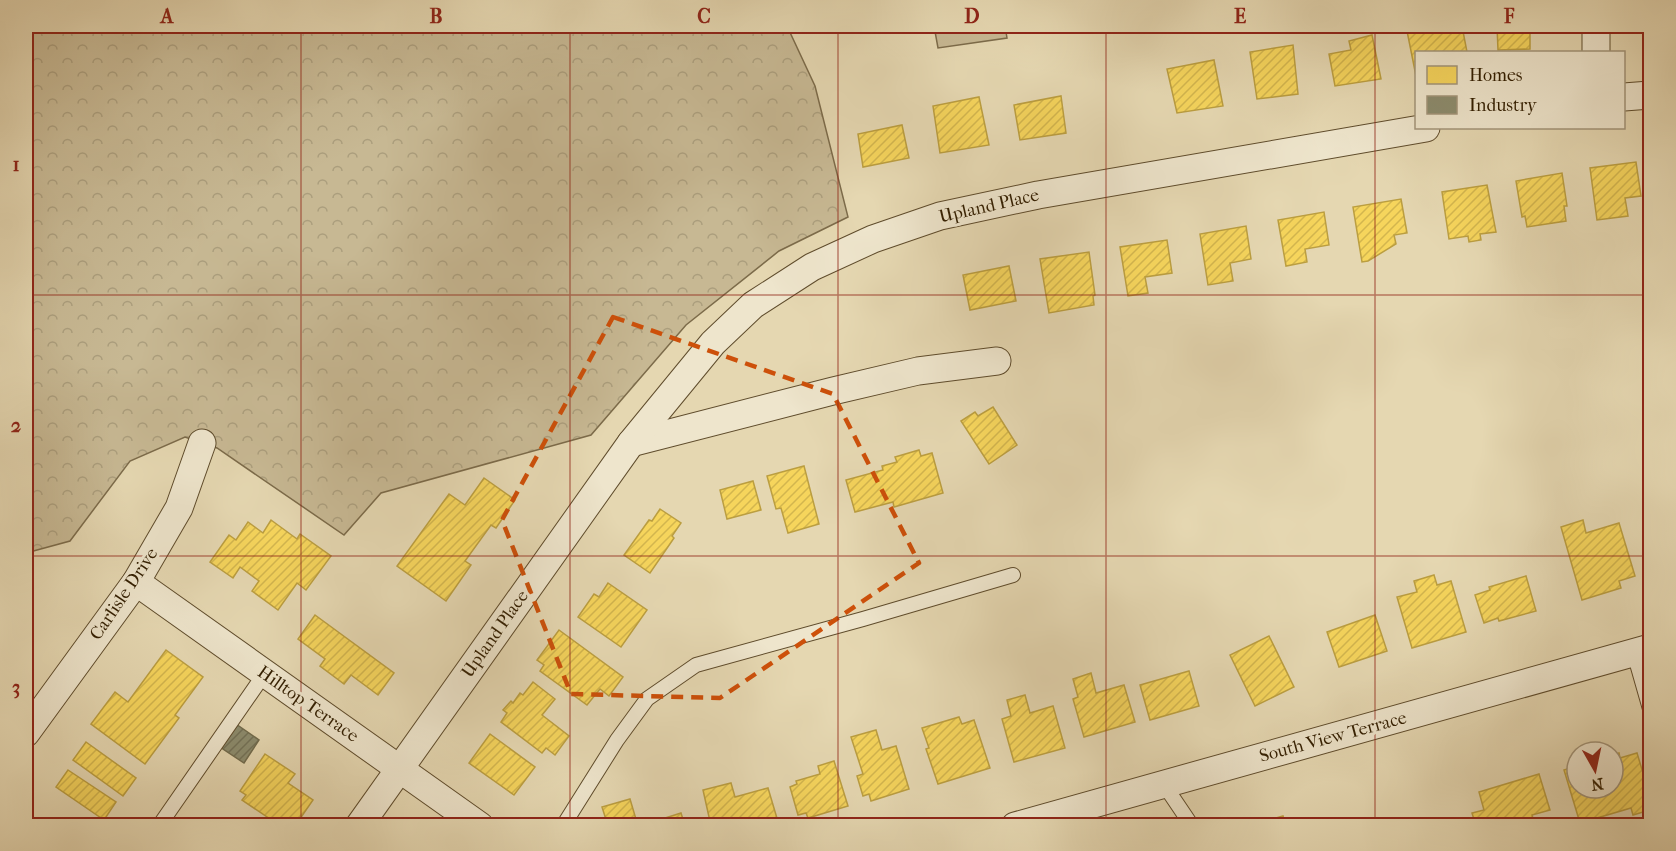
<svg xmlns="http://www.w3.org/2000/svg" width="1676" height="851" font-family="'IM FELL French Canon',serif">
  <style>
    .grass { fill: #c7b893; stroke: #7c6b4a; stroke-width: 1.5 }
    .park { fill: url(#park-crowns); stroke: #7c6b4a; stroke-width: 1.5 }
    .homes { fill: url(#homes-hatch); stroke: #bb9e40; stroke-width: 1.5 }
    .industry { fill: url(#industry-hatch); stroke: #716b4d; stroke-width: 1.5 }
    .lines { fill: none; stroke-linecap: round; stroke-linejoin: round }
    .lane-casing { stroke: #5f4c2c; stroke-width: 16 }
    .street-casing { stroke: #5f4c2c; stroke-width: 29 }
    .lane { stroke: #eee5cc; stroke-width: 14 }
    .street { stroke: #eee5cc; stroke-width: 27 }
    .marked { fill: none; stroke: #cd500a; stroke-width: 4.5; stroke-dasharray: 12 8; stroke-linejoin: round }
    .grid { fill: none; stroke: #8f2418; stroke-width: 1.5; stroke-opacity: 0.55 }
    .labels { text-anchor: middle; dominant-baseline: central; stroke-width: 6; stroke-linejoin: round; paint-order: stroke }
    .street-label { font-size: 18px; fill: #321e00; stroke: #eee5cc }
    .neatline { fill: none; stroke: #8f2418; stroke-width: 2 }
    .grid-label { font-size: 20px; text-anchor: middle; font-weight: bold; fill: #8f2418 }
  </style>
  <defs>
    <pattern id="park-crowns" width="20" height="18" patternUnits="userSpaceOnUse" patternTransform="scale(1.5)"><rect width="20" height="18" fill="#c7b893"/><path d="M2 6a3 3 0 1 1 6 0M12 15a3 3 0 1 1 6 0" fill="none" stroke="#ab9e7d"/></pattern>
    <pattern id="homes-hatch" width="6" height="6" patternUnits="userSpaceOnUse" patternTransform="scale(1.5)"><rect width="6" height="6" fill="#f6d55c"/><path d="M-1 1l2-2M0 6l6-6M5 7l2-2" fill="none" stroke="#d3b64e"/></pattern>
    <pattern id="industry-hatch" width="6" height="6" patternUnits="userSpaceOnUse" patternTransform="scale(1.5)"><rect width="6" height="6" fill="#8c8c6e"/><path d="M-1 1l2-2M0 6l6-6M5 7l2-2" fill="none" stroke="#737258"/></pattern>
  </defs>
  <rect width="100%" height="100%" fill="#e5d7b1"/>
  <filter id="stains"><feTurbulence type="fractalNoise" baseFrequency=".00333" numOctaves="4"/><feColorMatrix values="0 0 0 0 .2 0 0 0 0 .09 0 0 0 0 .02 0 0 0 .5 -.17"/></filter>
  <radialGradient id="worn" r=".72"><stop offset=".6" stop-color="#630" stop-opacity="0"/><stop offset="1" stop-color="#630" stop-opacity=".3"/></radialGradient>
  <!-- grass -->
  <path class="grass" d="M934,26H1005L1007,38L938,48Z"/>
  <!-- park -->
  <path class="park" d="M26,26H787L815,86L848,217L779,251L686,325L591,435L381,493L344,535L217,448L185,437L130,461L70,541L26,553Z"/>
  <!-- homes -->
  <g class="homes">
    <path d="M1406,26H1462L1467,52H1416V76Z"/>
    <path d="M1497,26H1530V49L1498,50Z"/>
    <path d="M1372,35L1381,79L1335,86L1329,54L1351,50L1349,41Z"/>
    <path d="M1293,45L1298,94L1257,99L1250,52Z"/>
    <path d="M1214,60L1223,106L1177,113L1167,69Z"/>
    <path d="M1061,96L1066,133L1020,140L1014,105Z"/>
    <path d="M979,97L989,145L940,153L933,106Z"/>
    <path d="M902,125L909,158L863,167L858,134Z"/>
    <path d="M1636,162L1641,196L1625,198L1628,216L1597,220L1590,168Z"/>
    <path d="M1562,173L1567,206H1564L1566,221L1527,227L1525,216L1522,217L1516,181Z"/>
    <path d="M1487,185L1496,232L1480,234L1481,240L1469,242L1468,236L1449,239L1442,192Z"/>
    <path d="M1401,199L1407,233L1394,235L1396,244L1368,261L1362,262L1353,207Z"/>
    <path d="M1324,212L1329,245L1305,249L1307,262L1286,266L1278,220Z"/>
    <path d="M1246,226L1251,259L1230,263L1233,281L1208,285L1200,234Z"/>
    <path d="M1167,240L1172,273L1145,277L1148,293L1128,296L1120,247Z"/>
    <path d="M1089,252L1095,295L1093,296L1094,305L1049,313L1040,259Z"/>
    <path d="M1009,266L1016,301L970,310L963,275Z"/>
    <path d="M993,407L1017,445L989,464L961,421L975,412L978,416Z"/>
    <path d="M919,450L921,456L932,453L943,493L894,507L893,502L855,512L846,480L883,470L882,466L897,462L895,457Z"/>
    <path d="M804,466L819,524L788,533L781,508L776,509L767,476Z"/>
    <path d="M484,478L515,500L496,528L491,525L465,561L471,565L446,601L397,566L449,494L465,505Z"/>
    <path d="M753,481L761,510L727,519L720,490Z"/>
    <path d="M660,509L681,523L672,536L674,538L650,573L624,555L649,520L652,521Z"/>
    <path d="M271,520L297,539L300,534L331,556L306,590L297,583L278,610L252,591L259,581L240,567L233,578L210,562L229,535L236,540L248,522L263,533Z"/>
    <path d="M1583,520L1586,533L1619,523L1635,576L1619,581L1621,588L1582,600L1561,527Z"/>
    <path d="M1434,575L1437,585L1451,581L1466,632L1412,648L1397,597L1417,592L1414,581Z"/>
    <path d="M1526,576L1536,611L1499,621L1498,618L1484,623L1475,595L1490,590L1489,587Z"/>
    <path d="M608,583L647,610L621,647L578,617L594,594L599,597Z"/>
    <path d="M315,615L394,673L378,695L351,675L344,684L320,666L325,659L298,639Z"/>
    <path d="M1375,615L1387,651L1339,667L1327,632Z"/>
    <path d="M559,630L623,677L609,696L600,689L587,705L540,671L544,665L537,660Z"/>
    <path d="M1269,636L1294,687L1255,706L1230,655Z"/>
    <path d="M166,650L203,677L175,715L179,718L145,764L91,724L115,692L128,702Z"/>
    <path d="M1189,671L1199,706L1150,720L1140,685Z"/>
    <path d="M1091,673L1096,693L1124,685L1135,722L1084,737L1073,699L1078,697L1073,679Z"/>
    <path d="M533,682L555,699L542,715L569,736L555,755L546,748L542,753L501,722L507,713L503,710L511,701L513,703L520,693L523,695Z"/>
    <path d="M1025,695L1030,713L1053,706L1065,748L1014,762L1002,719L1011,716L1007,700Z"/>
    <path d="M959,717L962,724L974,720L990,768L938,784L926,749L929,748L922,728Z"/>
    <path d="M876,730L882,750L896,746L909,789L871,801L869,794L863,796L857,776L863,774L851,737Z"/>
    <path d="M490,734L535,767L514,795L469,763Z"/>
    <path d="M86,742L136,778L123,796L73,760Z"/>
    <path d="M1619,753L1620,758L1637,753L1650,796V810L1633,815L1631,808L1580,823L1564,770L1577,766V788H1613V755Z"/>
    <path d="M265,754L295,774L288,783L313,800L295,826H270L273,821L242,800L246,795L240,791Z"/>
    <path d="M834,761L848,806L808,818L806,813L798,815L790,787L797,784L796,781L820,774L818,766Z"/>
    <path d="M68,770L116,802L104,820L56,787Z"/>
    <path d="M1539,774L1550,810L1532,815L1535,826H1476L1472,813L1484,810L1479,792Z"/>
    <path d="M731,783L735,797L768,788L779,825L711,826L703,790Z"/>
    <path d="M630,799L638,826H608L602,807Z"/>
    <path d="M681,813L685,826H640Z"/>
    <path d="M1283,816L1286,826H1248Z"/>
  </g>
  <!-- industry -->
  <path class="industry" d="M236,724L259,740L244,763L220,747Z"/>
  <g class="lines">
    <defs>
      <g id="lane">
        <path d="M1634,653L1650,709"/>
        <path d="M1163,783L1192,826"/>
        <path d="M159,826L265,673"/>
        <path d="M563,826L617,740L647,699L696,665L863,619L1013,575"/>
      </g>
      <g id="street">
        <path d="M1596,26V52"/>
        <path d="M1624,97L1650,95"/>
        <path d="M631,443L833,391L918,371L997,361"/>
        <path d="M136,582L480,826"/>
        <path d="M26,733L136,582L179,508L202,443"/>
        <path d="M359,826L631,443L713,343L753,305L812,267L873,239L940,216L1038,195L1426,128"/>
        <path d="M1015,826L1650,648"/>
      </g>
    </defs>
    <!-- lane casing -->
    <use href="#lane" class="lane-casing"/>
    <!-- street casing -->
    <use href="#street" class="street-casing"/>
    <!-- lane -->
    <use href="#lane" class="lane"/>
    <!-- street -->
    <use href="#street" class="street"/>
  </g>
  <!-- marked area -->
  <path class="marked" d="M613,317L833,394L919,563L720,698L571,694L502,520Z"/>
  <!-- grid -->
  <path class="grid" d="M301,26V826M570,26V826M838,26V826M1106,26V826M1375,26V826M26,295H1650M26,556H1650"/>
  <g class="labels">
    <!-- street labels -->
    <g class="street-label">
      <text transform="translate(989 206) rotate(-13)">Upland Place</text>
      <text transform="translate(124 594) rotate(-56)">Carlisle Drive</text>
      <text transform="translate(495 634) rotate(-55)">Upland Place</text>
      <text transform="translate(308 704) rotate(35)">Hilltop Terrace</text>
      <text transform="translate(1333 737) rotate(-15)">South View Terrace</text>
    </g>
  </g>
  <!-- margin -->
  <rect width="1676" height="851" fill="none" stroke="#e5d7b1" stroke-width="66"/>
  <!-- legend -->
  <rect x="1415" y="51" width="210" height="78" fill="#eee5cc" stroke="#a3957a" stroke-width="1.5"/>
  <rect x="1427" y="66" width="30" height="18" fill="#f6d55c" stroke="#a3957a" stroke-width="1.5"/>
  <text x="1469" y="81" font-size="18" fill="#321e00">Homes</text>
  <rect x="1427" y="96" width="30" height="18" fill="#8c8c6e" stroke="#a3957a" stroke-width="1.5"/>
  <text x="1469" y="111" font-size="18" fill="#321e00">Industry</text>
  <!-- north arrow -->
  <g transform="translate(1595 770) rotate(171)"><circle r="28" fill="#eee5cc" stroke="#a3957a" stroke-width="1.5"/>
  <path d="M0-4.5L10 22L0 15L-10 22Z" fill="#8f2418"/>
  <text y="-9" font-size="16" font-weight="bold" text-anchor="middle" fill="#321e00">N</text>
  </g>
  <rect x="33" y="33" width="1610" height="785" class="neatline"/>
  <g class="grid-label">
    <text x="167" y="23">A</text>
    <text x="436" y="23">B</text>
    <text x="704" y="23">C</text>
    <text x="972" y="23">D</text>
    <text x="1240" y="23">E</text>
    <text x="1509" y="23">F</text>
    <text x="16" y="171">1</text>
    <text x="16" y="432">2</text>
    <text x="16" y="694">3</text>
  </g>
  <rect width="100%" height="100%" filter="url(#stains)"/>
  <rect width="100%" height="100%" fill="url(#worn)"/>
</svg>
